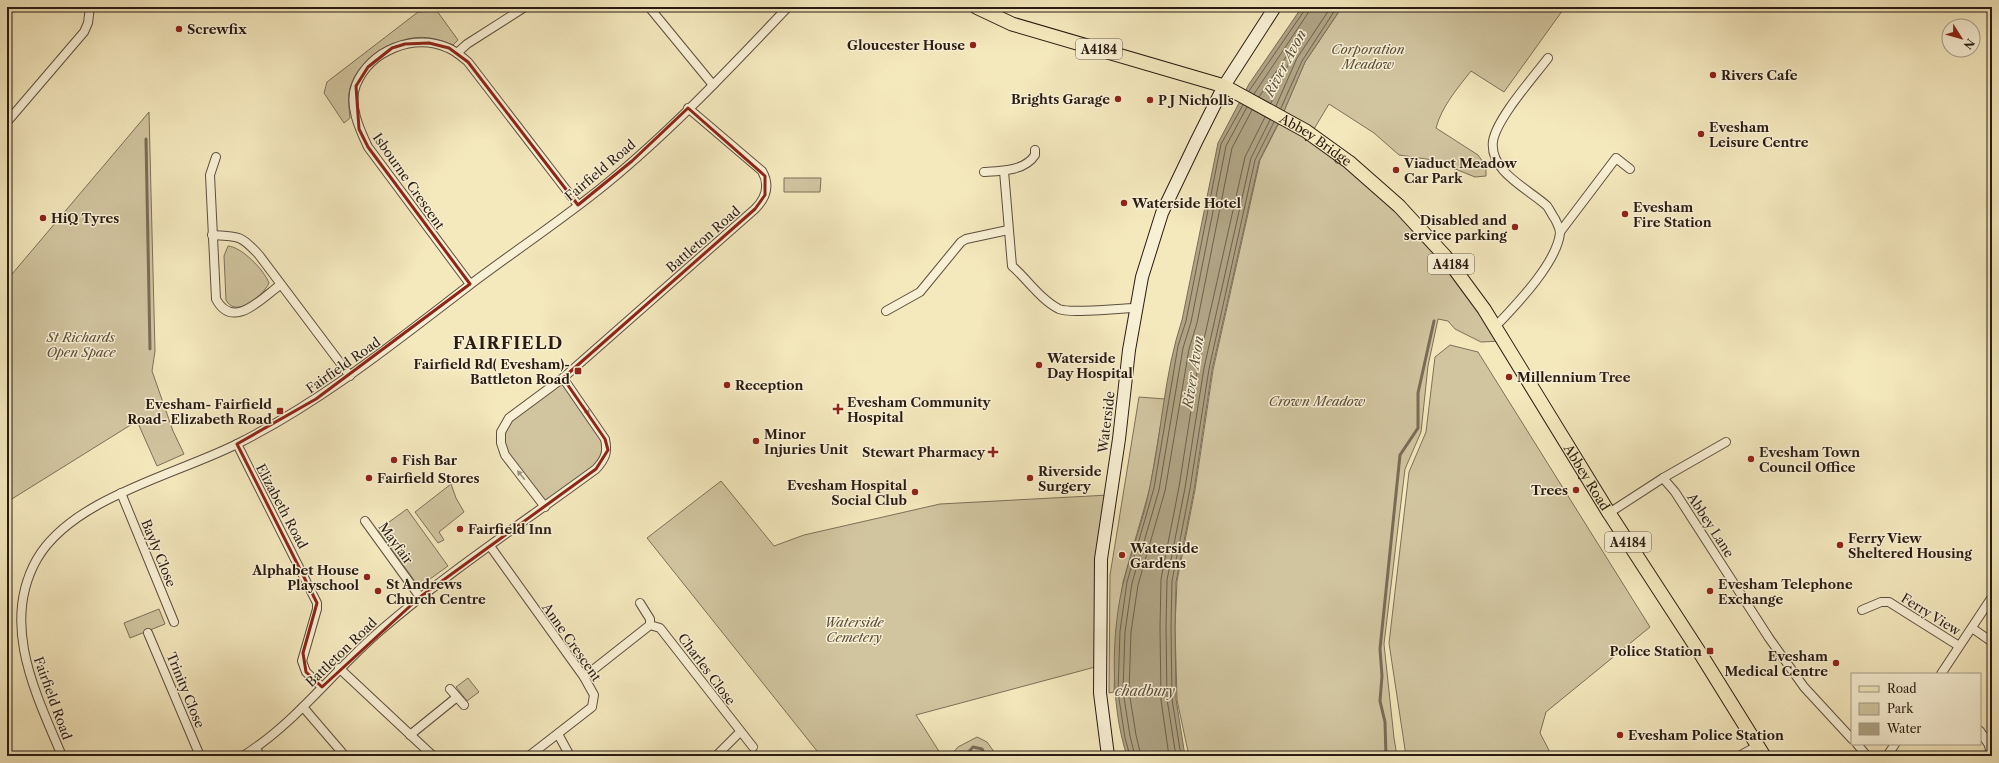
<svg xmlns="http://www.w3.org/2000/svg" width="1999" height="763" font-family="'Libre Caslon Text',serif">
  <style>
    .green { fill: #d1c5a0; stroke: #7d705a }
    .water { fill: #afa383; stroke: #796d56 }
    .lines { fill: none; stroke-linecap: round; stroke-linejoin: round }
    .shore { stroke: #6c604b; stroke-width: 1 }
    .stream { stroke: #796d56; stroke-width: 3 }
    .street-casing { stroke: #5c4f3e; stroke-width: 10 }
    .secondary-casing { stroke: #291c13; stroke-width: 14 }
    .primary-casing { stroke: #291c13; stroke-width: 15 }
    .street { stroke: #f8f0d4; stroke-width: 8 }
    .secondary { stroke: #f8f0d4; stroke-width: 12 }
    .primary { stroke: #f4e8bd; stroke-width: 13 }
    .oneway { fill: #9b917d }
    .marked { fill: none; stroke: #8f2418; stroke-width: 3; stroke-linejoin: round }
    .poi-dot { fill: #8f2418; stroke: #f8f0d4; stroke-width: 1.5 }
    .labels { text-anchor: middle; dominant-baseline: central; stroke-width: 3; stroke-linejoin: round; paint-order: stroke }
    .shield { fill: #f8f0d4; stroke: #675c4d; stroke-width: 1 }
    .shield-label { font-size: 12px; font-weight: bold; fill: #291c13 }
    .poi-label { font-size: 13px; font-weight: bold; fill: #291c13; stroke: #f8f0d4; text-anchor: start }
    .park-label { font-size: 13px; font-style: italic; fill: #5b4f3d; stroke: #f8f0d4 }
    .street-label { font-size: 13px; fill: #291c13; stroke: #f8f0d4 }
    .water-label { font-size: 14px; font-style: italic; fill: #5f5240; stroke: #f8f0d4 }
    .district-label { font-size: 17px; font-weight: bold; letter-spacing: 1px; fill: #291c13; stroke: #f8f0d4 }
  </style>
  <rect width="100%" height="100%" fill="#f4e8bd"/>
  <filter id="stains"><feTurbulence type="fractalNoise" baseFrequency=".005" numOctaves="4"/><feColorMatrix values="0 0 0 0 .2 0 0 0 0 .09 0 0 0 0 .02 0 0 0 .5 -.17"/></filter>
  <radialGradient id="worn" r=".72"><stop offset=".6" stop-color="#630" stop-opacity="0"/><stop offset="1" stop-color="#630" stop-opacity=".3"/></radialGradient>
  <!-- green -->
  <g class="green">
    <path d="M1342,7H1565L1504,92L1471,71C1457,89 1442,106 1436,128L1478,155L1486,166V176L1475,177L1433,160L1399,155L1374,133L1329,104L1314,129L1283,113L1305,62Z"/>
    <path d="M437,11L458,40L453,45C424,32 402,36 376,54C365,62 355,72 351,85C347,96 349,107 350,118L344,123L324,93L327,82L418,12Z"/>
    <path d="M149,112L155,351L152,371L173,431L184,454L157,466L137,421L7,502V280Z"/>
    <path d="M1281,119L1339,155L1450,265L1502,341L1481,342L1455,329L1448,321L1438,319L1428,366L1421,432L1405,469L1384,644L1394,738L1397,756H1189L1177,700L1175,627L1177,581L1195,490L1213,370L1260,160Z"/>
    <path d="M784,178H821L820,192H784Z"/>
    <path d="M228,246C242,247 264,270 269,283C263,296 236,319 226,300L224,256Z"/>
    <path d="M1450,345L1478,352L1650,627L1546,712L1540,733L1552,756H1406L1389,643L1409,472L1426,432L1435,357Z"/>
    <path d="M563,378L605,439V459L545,507L505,455L501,432L509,418Z"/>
    <path d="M1139,397L1165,399L1150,488L1123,582L1116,631L1114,692L1109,693L1110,575Z"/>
    <path d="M721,481L774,546L804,535L940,504L1109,495L1099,666L916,715L942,756H821L647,538Z"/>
    <path d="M451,484L456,498L464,512L439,532L444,540L438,543L415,512Z"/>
    <path d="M407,509L448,566L419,587L378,530Z"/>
    <path d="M159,609L165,624L130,638L124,623Z"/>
    <path d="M468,678L479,692L467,701L456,687Z"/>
    <path d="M977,737L987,742L997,756H950L958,747Z"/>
  </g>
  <!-- water -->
  <path class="water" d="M1302,7H1342L1305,62L1282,116L1259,161L1212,370L1194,490L1176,582L1175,627L1176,699L1185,756H1127C1110,705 1111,631 1124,580C1132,549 1144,518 1150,486C1162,431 1164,374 1182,320L1218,143L1249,84Z"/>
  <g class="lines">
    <!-- shore -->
    <g class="shore">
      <path d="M1249,91L1304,11L1305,7"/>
      <path d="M1254,94L1308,13L1310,7"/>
      <path d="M1259,97L1298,39H1300L1301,41L1292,56L1271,103"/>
      <path d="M1276,106L1297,58L1331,7"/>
      <path d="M1281,108L1302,61L1337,7"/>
      <path d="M1130,756L1125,738L1118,692L1120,631L1127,582L1154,488L1178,346L1186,321L1221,144L1243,105"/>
      <path d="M1135,756L1130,736L1123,691L1125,632L1132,583L1159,490L1183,348L1191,322L1226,146L1247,107"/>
      <path d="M1141,756L1136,735L1129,691L1131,632L1138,585L1165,491L1189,349L1197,323L1232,148L1252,110"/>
      <path d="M1169,756L1161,700L1160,627L1161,579L1179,487L1198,366L1245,157L1265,117"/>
      <path d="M1176,756L1167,699L1166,627L1167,580L1185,488L1204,368L1251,158L1270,120"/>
      <path d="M1181,756L1172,699L1171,627L1172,581L1190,489L1209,369L1255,160L1274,122"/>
    </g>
    <!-- stream -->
    <g class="stream">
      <path d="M146,139L150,349"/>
      <path d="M965,756L973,747L982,749L986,756"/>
      <path d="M1386,756L1385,722L1380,701L1382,676L1380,649L1400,455L1418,428V393L1434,321"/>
    </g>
    <defs>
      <g id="street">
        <path d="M649,7L713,85"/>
        <path d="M457,53L467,44L525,7"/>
        <path d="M7,122L84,32L88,23L90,7"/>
        <path d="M216,157L210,175L216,299C233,331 262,298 280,285"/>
        <path d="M1004,171L1012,266C1027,279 1041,300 1059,309C1070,314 1120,308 1136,308"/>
        <path d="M984,172C1001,171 1025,171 1035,155V150"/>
        <path d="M1560,232L1616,158L1630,169"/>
        <path d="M212,235C238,236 241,235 259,255L350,376"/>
        <path d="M470,284L368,147C360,130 348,105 356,85C370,50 414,33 448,48C456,51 462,57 468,62L578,205"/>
        <path d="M886,311L920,292L961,242L966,239L1008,230"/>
        <path d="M1495,327C1515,306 1557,263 1560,233C1560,229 1557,223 1555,219C1552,215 1550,210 1547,206C1529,189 1489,172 1493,141C1497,118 1533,78 1548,58"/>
        <path d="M237,444L317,603V609L302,661L306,672L322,687"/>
        <path d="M1663,478L1675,492L1769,638L1804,687L1852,739"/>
        <path d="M121,493L174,622"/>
        <path d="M545,507L505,455L501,443V432L509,418L563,378L755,209C766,198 770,185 762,171L688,108"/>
        <path d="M1609,513L1663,478L1726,442"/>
        <path d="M365,521L420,597"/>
        <path d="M490,546L584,677L594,695L592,707L529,756"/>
        <path d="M640,603L650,619V625"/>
        <path d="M1862,610L1881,602H1889L1959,646"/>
        <path d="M1972,628L1992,642"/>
        <path d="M148,633L200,756"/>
        <path d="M339,668L433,756"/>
        <path d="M1941,674L1992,597"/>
        <path d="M584,677L650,625L660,628L753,747"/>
        <path d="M450,689L464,705"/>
        <path d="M303,707L345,756"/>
        <path d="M1980,731L1989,745L1991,756"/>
        <path d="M558,734L570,756"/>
        <path d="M410,735L457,697"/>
        <path d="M1985,739L1992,734"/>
        <path d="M1857,744L1867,756"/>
        <path d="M255,748L261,756"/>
        <path d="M62,756C36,694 0,624 37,559C73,497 179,474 239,443C322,401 394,343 467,287C513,252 562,220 606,184C672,130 730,68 788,7"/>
        <path d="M243,756C296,723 333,671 381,630C448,572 524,522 596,469C605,459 608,453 605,439L563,378"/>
        <path d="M716,756L740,732"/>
        <path d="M1739,756L1757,746"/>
        <path d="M1887,756L1895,744"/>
      </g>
      <path id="secondary" d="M1108,756L1100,693L1101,559L1119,439L1129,350L1142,277L1162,213L1196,142L1224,86L1275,7"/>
      <g id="primary">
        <path id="s1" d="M976,7L1012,24L1224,86L1306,131L1349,162L1399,206L1445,256L1484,309L1609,513L1700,653L1764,756"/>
      </g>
    </defs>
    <!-- street casing -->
    <use href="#street" class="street-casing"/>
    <!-- secondary casing -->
    <use href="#secondary" class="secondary-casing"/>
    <!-- primary casing -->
    <use href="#primary" class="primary-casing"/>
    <!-- street -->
    <use href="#street" class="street"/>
    <!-- secondary -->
    <use href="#secondary" class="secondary"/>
    <!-- primary -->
    <use href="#primary" class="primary"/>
  </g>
  <!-- one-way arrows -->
  <defs><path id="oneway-solid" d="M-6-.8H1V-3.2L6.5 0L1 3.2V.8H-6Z"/></defs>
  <g class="oneway">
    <use href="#oneway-solid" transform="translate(586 410) rotate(56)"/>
    <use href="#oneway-solid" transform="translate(521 475) rotate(-129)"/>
  </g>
  <!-- marked area -->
  <path class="marked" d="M429,43L449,48L468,62L578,205L632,161L688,108L765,176V195L755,209L563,378L605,439L608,450L596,469L420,597L322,687L306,672L303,653L317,603L237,444L316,399L470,284L368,147L359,129L356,86L368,67L392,48L405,44Z"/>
  <!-- markers -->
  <g class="poi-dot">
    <circle cx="179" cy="29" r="4"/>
    <circle cx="973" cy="45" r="4"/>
    <circle cx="1713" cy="75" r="4"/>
    <circle cx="1118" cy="99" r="4"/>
    <circle cx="1150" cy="100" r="4"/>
    <circle cx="1701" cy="134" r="4"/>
    <circle cx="1396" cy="170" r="4"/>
    <circle cx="1124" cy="203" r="4"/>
    <circle cx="1625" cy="214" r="4"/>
    <circle cx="43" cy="218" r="4"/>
    <circle cx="1515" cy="227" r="4"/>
    <circle cx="1039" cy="365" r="4"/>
    <rect x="574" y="367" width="8" height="8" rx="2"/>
    <circle cx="1509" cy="377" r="4"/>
    <circle cx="727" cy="385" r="4"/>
    <path d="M836 403h4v4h4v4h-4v4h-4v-4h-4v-4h4z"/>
    <rect x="276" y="407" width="8" height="8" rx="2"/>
    <circle cx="756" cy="441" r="4"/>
    <path d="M991 446h4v4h4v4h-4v4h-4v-4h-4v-4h4z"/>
    <circle cx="1751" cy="459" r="4"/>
    <circle cx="394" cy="460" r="4"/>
    <circle cx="369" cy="478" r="4"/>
    <circle cx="1030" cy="478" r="4"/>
    <circle cx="1576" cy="490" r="4"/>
    <circle cx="915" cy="492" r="4"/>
    <circle cx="460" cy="529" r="4"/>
    <circle cx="1840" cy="545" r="4"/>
    <circle cx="1122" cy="555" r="4"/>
    <circle cx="367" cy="577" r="4"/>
    <circle cx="378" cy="591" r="4"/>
    <circle cx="1710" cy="591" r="4"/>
    <rect x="1706" y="647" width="8" height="8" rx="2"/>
    <circle cx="1836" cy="663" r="4"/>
    <circle cx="1620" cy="735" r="4"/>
  </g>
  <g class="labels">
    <!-- shield labels -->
    <g class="shield">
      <rect x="1076" y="39" width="46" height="20" rx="3"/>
      <rect x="1428" y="254" width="46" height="20" rx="3"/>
      <rect x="1605" y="532" width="46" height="20" rx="3"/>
    </g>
    <g class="shield-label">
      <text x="1099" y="49">A4184</text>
      <text x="1451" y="264">A4184</text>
      <text x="1628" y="542">A4184</text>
    </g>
    <!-- poi labels -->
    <g class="poi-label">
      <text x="187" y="29">Screwfix</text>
      <text x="965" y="45" text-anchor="end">Gloucester House</text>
      <text x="1721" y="75">Rivers Cafe</text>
      <text x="1110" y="99" text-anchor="end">Brights Garage</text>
      <text x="1158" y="100">P J Nicholls</text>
      <text x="1709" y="127">Evesham<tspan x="1709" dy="15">Leisure Centre</tspan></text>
      <text x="1404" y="163">Viaduct Meadow<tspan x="1404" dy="15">Car Park</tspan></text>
      <text x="1132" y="203">Waterside Hotel</text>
      <text x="1633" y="207">Evesham<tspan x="1633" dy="15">Fire Station</tspan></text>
      <text x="51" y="218">HiQ Tyres</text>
      <text x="1507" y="220" text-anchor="end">Disabled and<tspan x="1507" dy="15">service parking</tspan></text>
      <text x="1047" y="358">Waterside<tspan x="1047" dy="15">Day Hospital</tspan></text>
      <text x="570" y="364" text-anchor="end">Fairfield Rd( Evesham)-<tspan x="570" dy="15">Battleton Road</tspan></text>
      <text x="1517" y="377">Millennium Tree</text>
      <text x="735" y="385">Reception</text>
      <text x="847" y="402">Evesham Community<tspan x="847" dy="15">Hospital</tspan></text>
      <text x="272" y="404" text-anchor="end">Evesham- Fairfield<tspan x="272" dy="15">Road- Elizabeth Road</tspan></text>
      <text x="764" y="434">Minor<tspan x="764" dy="15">Injuries Unit</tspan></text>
      <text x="985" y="452" text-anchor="end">Stewart Pharmacy</text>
      <text x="1759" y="452">Evesham Town<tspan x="1759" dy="15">Council Office</tspan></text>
      <text x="402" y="460">Fish Bar</text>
      <text x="1038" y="471">Riverside<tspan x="1038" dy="15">Surgery</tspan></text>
      <text x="377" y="478">Fairfield Stores</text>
      <text x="907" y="485" text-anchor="end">Evesham Hospital<tspan x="907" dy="15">Social Club</tspan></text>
      <text x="1568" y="490" text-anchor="end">Trees</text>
      <text x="468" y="529">Fairfield Inn</text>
      <text x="1848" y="538">Ferry View<tspan x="1848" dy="15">Sheltered Housing</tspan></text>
      <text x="1130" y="548">Waterside<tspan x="1130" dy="15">Gardens</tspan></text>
      <text x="359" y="570" text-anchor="end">Alphabet House<tspan x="359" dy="15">Playschool</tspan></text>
      <text x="386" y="584">St Andrews<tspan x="386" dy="15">Church Centre</tspan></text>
      <text x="1718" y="584">Evesham Telephone<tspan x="1718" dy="15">Exchange</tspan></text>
      <text x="1702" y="651" text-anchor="end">Police Station</text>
      <text x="1828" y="656" text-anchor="end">Evesham<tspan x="1828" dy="15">Medical Centre</tspan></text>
      <text x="1628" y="735">Evesham Police Station</text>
    </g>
    <!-- park labels -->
    <g class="park-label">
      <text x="1368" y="49">Corporation<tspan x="1368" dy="15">Meadow</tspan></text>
      <text x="81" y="337">St Richards<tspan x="81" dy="15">Open Space</tspan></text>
      <text x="1317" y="401">Crown Meadow</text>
      <text x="854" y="622">Waterside<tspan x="854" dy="15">Cemetery</tspan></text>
    </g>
    <!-- street labels -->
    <g class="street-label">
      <text stroke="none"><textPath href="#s1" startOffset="367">Abbey Bridge</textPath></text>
      <text transform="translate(600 170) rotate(-40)">Fairfield Road</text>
      <text transform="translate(409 181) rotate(55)">Isbourne Crescent</text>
      <text transform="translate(703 239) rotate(-41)">Battleton Road</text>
      <text transform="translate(343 365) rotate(-35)">Fairfield Road</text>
      <text transform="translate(1106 422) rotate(-83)">Waterside</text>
      <text stroke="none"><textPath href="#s1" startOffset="805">Abbey Road</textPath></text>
      <text transform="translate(282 506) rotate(62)">Elizabeth Road</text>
      <text transform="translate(1711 525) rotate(57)">Abbey Lane</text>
      <text transform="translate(396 543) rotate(54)">Mayfair</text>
      <text transform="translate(159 553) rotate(68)">Bayly Close</text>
      <text transform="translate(1931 614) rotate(32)">Ferry View</text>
      <text transform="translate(572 642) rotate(55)">Anne Crescent</text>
      <text transform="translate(341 652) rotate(-44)">Battleton Road</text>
      <text transform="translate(707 669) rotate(53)">Charles Close</text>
      <text transform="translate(186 690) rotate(68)">Trinity Close</text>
      <text transform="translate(53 698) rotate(70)">Fairfield Road</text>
    </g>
    <!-- water labels -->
    <g class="water-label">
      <text transform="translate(1285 63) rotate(-62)">River Avon</text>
      <text transform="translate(1193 372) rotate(-81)">River Avon</text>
      <text x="1145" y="691">chadbury</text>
    </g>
    <!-- district labels -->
    <g class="district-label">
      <text x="508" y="343">FAIRFIELD</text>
    </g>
  </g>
  <!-- margin -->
  <rect width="1999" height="763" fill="none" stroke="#f4e8bd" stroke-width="24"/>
  <rect x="8" y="8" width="1983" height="747" fill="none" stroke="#291c13" stroke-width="2"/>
  <rect x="12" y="12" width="1975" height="739" fill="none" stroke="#291c13"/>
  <!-- legend -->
  <rect x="1851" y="673" width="130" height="72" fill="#f8f0d4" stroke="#a59b87"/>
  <rect x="1859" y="686" width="20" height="6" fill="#f4e8bd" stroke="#a59b87"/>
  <text x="1887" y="693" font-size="12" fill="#291c13">Road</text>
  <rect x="1859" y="703" width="20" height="12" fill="#d1c5a0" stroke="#a59b87"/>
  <text x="1887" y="713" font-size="12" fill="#291c13">Park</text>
  <rect x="1859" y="723" width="20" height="12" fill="#afa383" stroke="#a59b87"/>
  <text x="1887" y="733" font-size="12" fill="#291c13">Water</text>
  <!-- north arrow -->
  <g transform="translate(1961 38) rotate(127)"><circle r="19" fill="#f8f0d4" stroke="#a59b87"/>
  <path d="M0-3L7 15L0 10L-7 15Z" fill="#8f2418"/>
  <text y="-6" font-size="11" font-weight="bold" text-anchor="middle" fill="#291c13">N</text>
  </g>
  <rect width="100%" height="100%" filter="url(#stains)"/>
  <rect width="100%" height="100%" fill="url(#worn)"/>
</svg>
